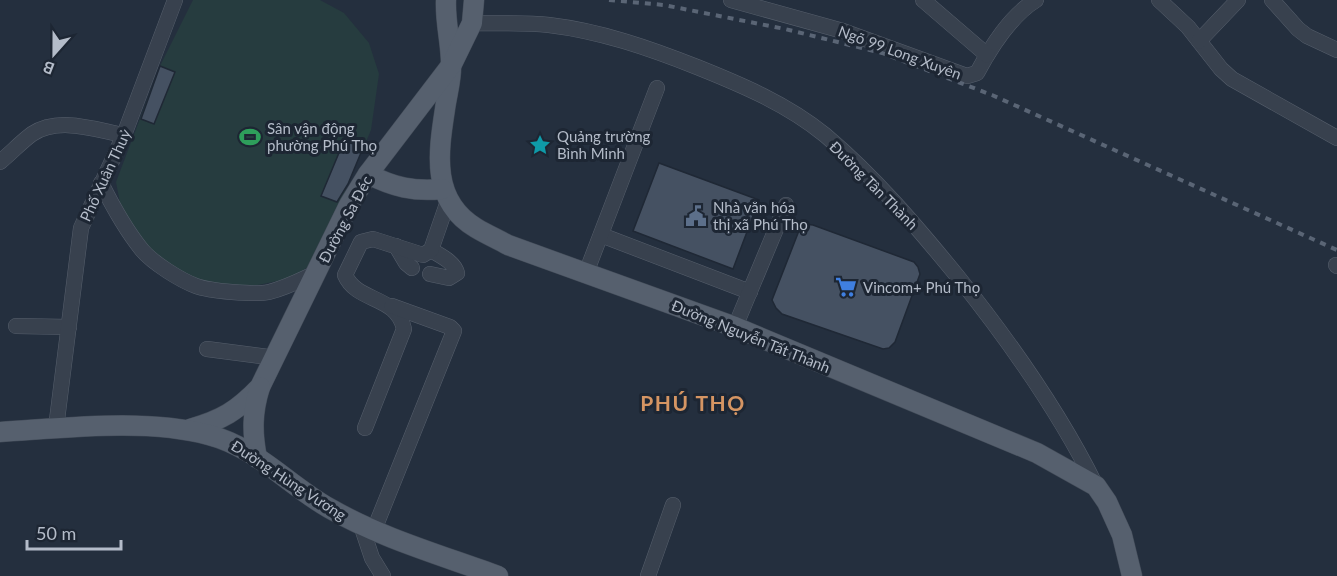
<svg xmlns="http://www.w3.org/2000/svg" width="1337" height="576" font-family="Lato,sans-serif">
  <style>
    .green { fill: #263c3f }
    .building { fill: #455162; stroke: #1f2835; stroke-width: 1.5 }
    .lines { fill: none; stroke-linecap: round; stroke-linejoin: round }
    .minor-casing { stroke: #565f6c; stroke-width: 16 }
    .major-casing { stroke: #414a57; stroke-width: 21 }
    .minor { stroke: #38414e; stroke-width: 15 }
    .major { stroke: #56606e; stroke-width: 20 }
    .rail { stroke: #5a6575; stroke-width: 4; stroke-dasharray: 6 6; stroke-linecap: butt }
    .labels { text-anchor: middle; dominant-baseline: central; stroke-width: 6; stroke-linejoin: round; paint-order: stroke }
    .street-label { font-size: 15px; fill: #b4bcc9; stroke: #1d2633 }
    .poi-label { font-size: 15px; fill: #b4bcc9; stroke: #1d2633; text-anchor: start }
    .district-label { font-size: 21px; font-weight: bold; letter-spacing: 1.5px; fill: #d59563; stroke: #1d2633 }
  </style>
  <rect width="100%" height="100%" fill="#242f3e"/>
  <!-- green -->
  <path class="green" d="M193,0H320L344,13L369,43L379,74L371,130L315,262L292,278L258,285L226,286L198,280L177,270L147,246L121,208L116,182L160,66Z"/>
  <!-- building -->
  <g class="building">
    <path d="M160,66L175,72L154,124L141,119Z"/>
    <path d="M346,136L365,143L348,184L337,202L321,196Z"/>
    <path d="M659,163L759,200L733,269L633,231Z"/>
    <path d="M804,224L813,225L914,262L918,267L920,274L895,342L889,348L883,349L782,314L776,308L772,300L800,228Z"/>
  </g>
  <g class="lines">
    <defs>
      <g id="minor">
        <path d="M731,0L843,31L967,76L977,73C991,47 1010,16 1036,0"/>
        <path d="M923,0L987,55"/>
        <path d="M1159,0L1188,27L1221,69L1232,79L1337,138"/>
        <path d="M1272,0L1298,29L1307,36L1337,50"/>
        <path d="M472,23C497,24 524,22 549,25C600,31 649,48 697,67C742,85 787,104 825,135C875,177 917,227 958,277C1010,342 1059,411 1096,486"/>
        <path d="M1199,41L1238,0"/>
        <path d="M0,162C11,153 21,142 32,134C59,116 96,130 124,135"/>
        <path d="M101,183C113,207 125,229 142,250C153,263 180,280 196,286C209,291 255,295 269,292C286,288 301,280 316,273"/>
        <path d="M601,235L750,292"/>
        <path d="M396,246L406,263L412,268"/>
        <path d="M1336,265L1337,266"/>
        <path d="M586,273L657,88"/>
        <path d="M430,274L449,278L457,273C454,262 441,256 431,250"/>
        <path d="M16,326L69,327"/>
        <path d="M735,327L786,205"/>
        <path d="M207,349L276,358"/>
        <path d="M56,428L81,228L124,135L175,0"/>
        <path d="M365,428L404,329C397,295 357,303 345,275L361,242L373,239L423,255L431,250L448,201"/>
        <path d="M361,525L372,558L383,576"/>
        <path d="M374,530L454,331L450,327L392,306"/>
        <path d="M648,576L673,505"/>
      </g>
      <g id="major">
        <path d="M446,0C445,23 451,42 451,64C452,78 447,94 445,109C438,154 431,201 476,228C486,234 497,239 508,245L735,327L1037,453L1096,486L1107,502L1122,535L1132,576"/>
        <path d="M368,174C393,187 414,192 442,189"/>
        <path d="M190,429C222,420 237,411 260,387L349,205L368,174L452,64L472,23L474,0"/>
        <path d="M0,432C65,428 147,418 209,435C256,447 288,485 329,508C381,538 441,555 498,576"/>
        <path d="M257,458C252,433 252,412 260,387"/>
      </g>
    </defs>
    <!-- minor casing -->
    <use href="#minor" class="minor-casing"/>
    <!-- major casing -->
    <use href="#major" class="major-casing"/>
    <!-- minor -->
    <use href="#minor" class="minor"/>
    <!-- major -->
    <use href="#major" class="major"/>
    <!-- rail -->
    <path class="rail" d="M609,0L664,5L785,29L882,53L992,95L1337,250"/>
  </g>
  <!-- icons -->
  <defs>
    <symbol id="stadium-bare" viewBox="-9 -9 18 18"><path d="M0-5a6.5 5 0 1 0 0 10a6.5 5 0 1 0 0-10ZM-3.5-1.8h7v3.6h-7Z" fill="#2e9e5b" stroke="#1d2633" stroke-width="2.5" paint-order="stroke"/></symbol>
    <symbol id="sight-bare" viewBox="-9 -9 18 18"><path d="M0-6L1.8-2.2L6-1.7L2.9 1.2L3.7 5.4L0 3.3L-3.7 5.4L-2.9 1.2L-6-1.7L-1.8-2.2Z" fill="#0f9aa8" stroke="#1d2633" stroke-width="2.5" paint-order="stroke"/></symbol>
    <symbol id="civic-bare" viewBox="-9 -9 18 18"><path d="M-.6-6.5H3V-4.5H.6V-3L4-1V1h2V6H-6V1h2V-1L-.6-3ZM-1.2 2.5V6h2.4V2.5Z" fill="#5c6f8a" stroke="#1d2633" stroke-width="2.5" paint-order="stroke"/></symbol>
    <symbol id="supermarket-bare" viewBox="-9 -9 18 18"><path d="M-6-5.5h2.5l.6 2H6L4.5 2H-2.5L-4.4-4H-6ZM-1.5 3.2a1.3 1.3 0 1 0 .1 0ZM3 3.2a1.3 1.3 0 1 0 .1 0Z" fill="#3f7fe0" stroke="#1d2633" stroke-width="2.5" paint-order="stroke"/></symbol>
  </defs>
  <g fill-rule="evenodd">
    <use href="#stadium-bare" x="235" y="122" width="30" height="30"/>
    <use href="#sight-bare" x="525" y="130" width="30" height="30"/>
    <use href="#civic-bare" x="681" y="201" width="30" height="30"/>
    <use href="#supermarket-bare" x="831" y="272" width="30" height="30"/>
  </g>
  <g class="labels">
    <!-- street labels -->
    <g class="street-label">
      <text transform="translate(900 52) rotate(20)">Ngõ 99 Long Xuyên</text>
      <text transform="translate(105 175) rotate(-65)">Phố Xuân Thuỷ</text>
      <text transform="translate(874 185) rotate(45)">Đường Tân Thành</text>
      <text transform="translate(345 219) rotate(-62)">Đường Sa Đéc</text>
      <text transform="translate(751 336) rotate(22)">Đường Nguyễn Tất Thành</text>
      <text transform="translate(289 480) rotate(33)">Đường Hùng Vương</text>
    </g>
    <!-- poi labels -->
    <g class="poi-label">
      <text x="267" y="128">Sân vận động<tspan x="267" dy="17">phường Phú Thọ</tspan></text>
      <text x="557" y="136">Quảng trường<tspan x="557" dy="17">Bình Minh</tspan></text>
      <text x="713" y="207">Nhà văn hóa<tspan x="713" dy="17">thị xã Phú Thọ</tspan></text>
      <text x="863" y="287">Vincom+ Phú Thọ</text>
    </g>
    <!-- district labels -->
    <g class="district-label">
      <text x="693" y="402">PHÚ THỌ</text>
    </g>
  </g>
  <!-- north arrow -->
  <g transform="translate(54 54) rotate(201)" stroke="#1d2633" stroke-width="4.5" paint-order="stroke">
  <path d="M0-4.5L10 22L0 15L-10 22Z" fill="#b4bcc9"/>
  <text y="-9" font-size="16" font-weight="bold" text-anchor="middle" fill="#b4bcc9">B</text>
  </g>
  <!-- scale -->
  <path d="M27 540v9h94v-9" fill="none" stroke="#b4bcc9" stroke-width="3"/>
  <text x="36" y="540" font-size="18" fill="#b4bcc9" stroke="#1d2633" stroke-width="4.5" paint-order="stroke">50 m</text>
</svg>
